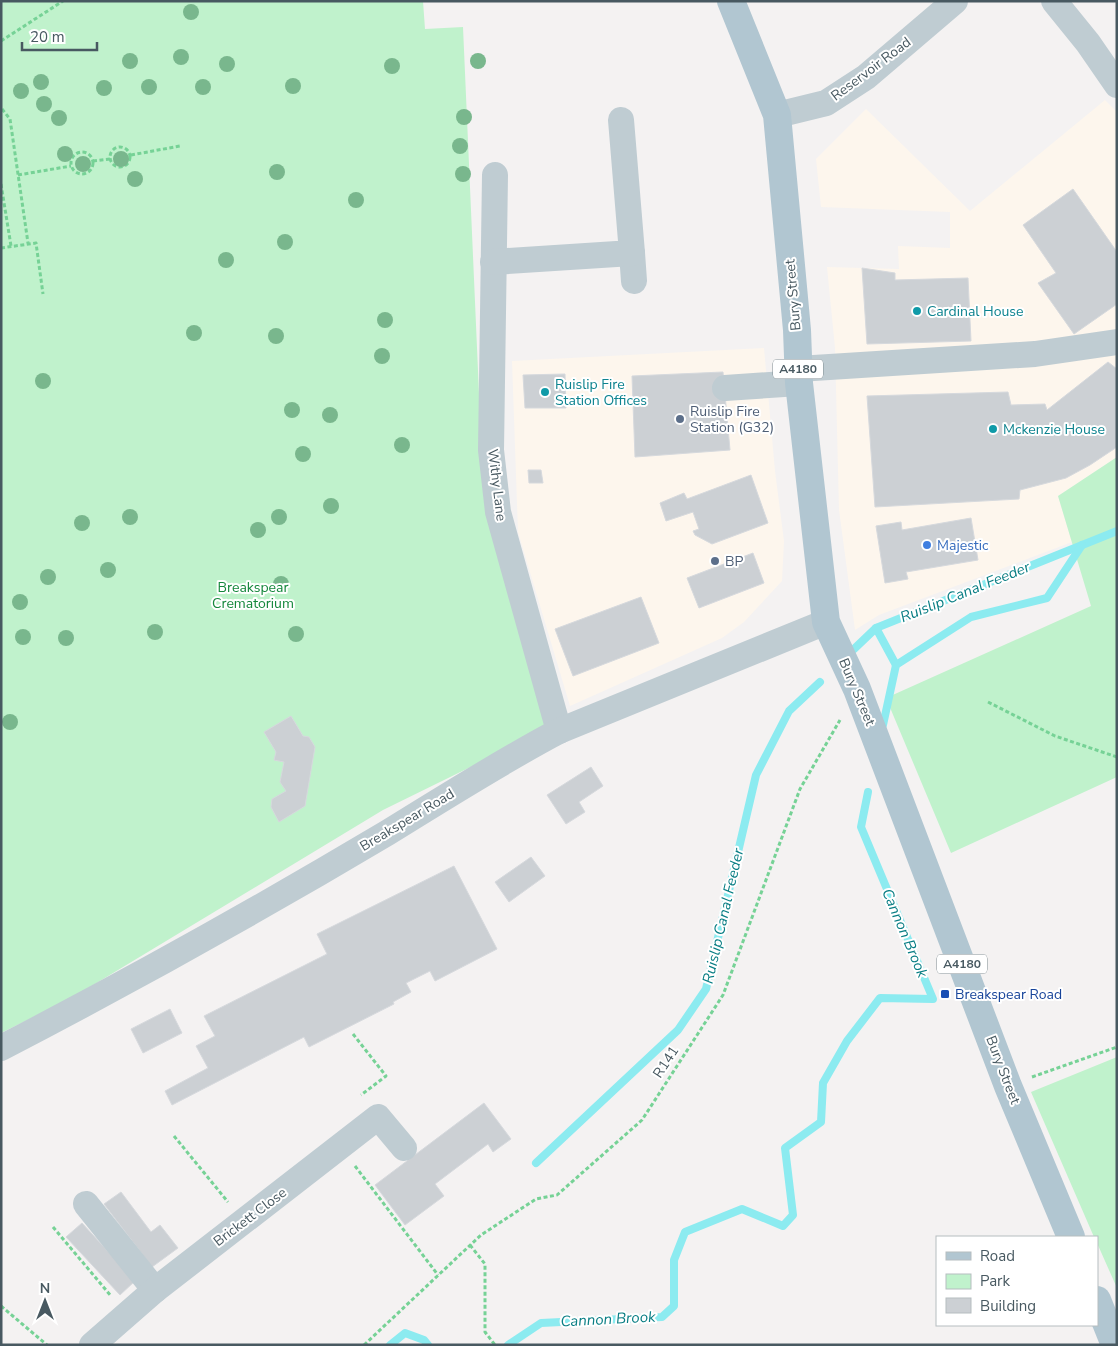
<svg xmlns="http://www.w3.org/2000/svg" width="1118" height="1346" font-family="'Nunito Sans',sans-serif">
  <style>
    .commercial { fill: #fdf6ed }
    .green { fill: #c0f2cc }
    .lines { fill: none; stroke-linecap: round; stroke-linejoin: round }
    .stream { stroke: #8cebf0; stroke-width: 8 }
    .building { fill: #ccd0d4; stroke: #d6d9dd }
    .path { stroke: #76d296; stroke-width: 3; stroke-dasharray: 4 2.5; stroke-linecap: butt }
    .minor { stroke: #bfccd2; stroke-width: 26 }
    .major { stroke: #b1c6d1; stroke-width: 28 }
    .tree { fill: #79b78d }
    .culture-dot { fill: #0f9aa8; stroke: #fff; stroke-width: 2 }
    .service-dot { fill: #5c6f8a; stroke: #fff; stroke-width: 2 }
    .shop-dot { fill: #3f7fe0; stroke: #fff; stroke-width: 2 }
    .transit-dot { fill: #1a4fb4; stroke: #fff; stroke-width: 2 }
    .labels { text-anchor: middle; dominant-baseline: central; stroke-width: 4; stroke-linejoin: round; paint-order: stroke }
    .shield { fill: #fff; stroke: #7f8b90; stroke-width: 1 }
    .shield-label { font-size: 12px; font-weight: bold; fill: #485961 }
    .street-label { font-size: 14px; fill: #485961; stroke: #fff }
    .culture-label { font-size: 14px; fill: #0d838f; stroke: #fff; text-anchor: start }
    .service-label { font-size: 14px; fill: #4e5e75; stroke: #fff; text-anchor: start }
    .shop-label { font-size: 14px; fill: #366cbe; stroke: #fff; text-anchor: start }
    .park-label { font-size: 14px; fill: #14873b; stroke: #fff }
    .transit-label { font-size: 14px; fill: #164399; stroke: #fff; text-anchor: start }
    .water-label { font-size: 15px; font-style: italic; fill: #097e84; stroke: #fff }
  </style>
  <rect width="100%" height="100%" fill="#f4f2f2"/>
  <!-- commercial -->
  <g class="commercial">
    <path d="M1105,100L1117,112V457L1058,496L1072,542L879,615L855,630L839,510L835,348L827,267L899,269L898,246L950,248V212L821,207L816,159L866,109L970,211Z"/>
    <path d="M764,348L775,471L784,541L782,581L744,622L722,638L570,706L518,532L512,361Z"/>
  </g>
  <!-- green -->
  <g class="green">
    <path d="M1,1H423L425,29L463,27L483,485L550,728L383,810L70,999L1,1033Z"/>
    <path d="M1117,457V777L951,853L886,698L1091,606L1058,496Z"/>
    <path d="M1117,1057V1288L1097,1243V1237H1094L1031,1092Z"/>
  </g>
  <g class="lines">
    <!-- stream -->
    <g class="stream">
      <path d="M876,628L896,665"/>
      <path d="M854,649L876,628L1117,531"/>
      <path d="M883,725L896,665L971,617L1047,598L1082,545"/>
      <path d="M536,1163L678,1030L706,989L756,775L789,711L820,682"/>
      <path d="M390,1345L405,1333L424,1340L428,1345"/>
      <path d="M508,1345L541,1323L662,1317L674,1306V1260L685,1232L742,1209L783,1226L793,1215L785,1148L821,1122L823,1083L847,1041L880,998L933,999L861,827L868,792"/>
    </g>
  </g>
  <!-- building -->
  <g class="building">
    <path d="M1073,189L1117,252V304L1074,334L1038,283L1056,273L1023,225Z"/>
    <path d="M862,268L895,273V280L968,278L971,341L867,344Z"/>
    <path d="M1108,362L1117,369V447L1090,465L1066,478L1020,490L1019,499L875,507L867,396L1008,392L1011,405L1045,404L1047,410Z"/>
    <path d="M723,372L730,450L635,457L632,376Z"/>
    <path d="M565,374L566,408H525L523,375Z"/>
    <path d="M528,470H541L543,483H529Z"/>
    <path d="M751,475L768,523L712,544L695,535L693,531L699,529L693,512L666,521L660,503L684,493L687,499Z"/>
    <path d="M971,518L978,560L906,572L908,579L885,583L876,526L901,522L902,530Z"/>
    <path d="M753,553L764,583L699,608L687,578Z"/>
    <path d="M641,597L659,643L573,676L555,629Z"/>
    <path d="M291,716L303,736L309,737L315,747L305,806L279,822L271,807L272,799L286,791L280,782L284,762L274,760L276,752L264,732Z"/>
    <path d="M591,767L603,786L579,802L585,812L566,824L547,795Z"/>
    <path d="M531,857L545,876L509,902L495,882Z"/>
    <path d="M454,866L497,949L435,981L430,971L406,983L411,992L393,1002L394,1004L309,1047L304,1037L172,1105L165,1091L208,1068L196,1046L215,1036L204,1016L327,954L317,934Z"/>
    <path d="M170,1009L182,1033L143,1053L131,1029Z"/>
    <path d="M484,1103L511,1139L493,1152L488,1144L435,1184L444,1196L405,1225L375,1185Z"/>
    <path d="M121,1192L151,1232L160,1225L178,1248L152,1267L104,1204Z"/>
    <path d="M82,1223L135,1281L120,1295L66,1237Z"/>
  </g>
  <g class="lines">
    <!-- path -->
    <g class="path">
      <path d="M1,41L63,1"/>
      <path d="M2,109L10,119L28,243"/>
      <circle cx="120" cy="157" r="10"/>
      <circle cx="82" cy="163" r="11"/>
      <path d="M131,155L180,146"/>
      <path d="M93,161L110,159"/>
      <path d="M18,175L71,166"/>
      <path d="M1,184L11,246"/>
      <path d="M1,248L36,243L43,294"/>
      <path d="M988,702L1055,736L1117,757"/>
      <path d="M353,1034L386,1076L361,1095"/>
      <path d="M1032,1077L1117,1047"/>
      <path d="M174,1136L228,1202"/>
      <path d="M355,1166L438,1275"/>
      <path d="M53,1227L111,1296"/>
      <path d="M470,1245L485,1264V1332L495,1345"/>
      <path d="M1,1306L47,1345"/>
      <path d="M364,1345L481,1235L536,1199L557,1195L642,1120L723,995L800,789L840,720"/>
    </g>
    <!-- minor -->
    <g class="minor">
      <path d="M1054,1L1088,43L1117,85"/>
      <path d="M777,115L826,103L866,77L955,1"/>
      <path d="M495,175L491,450L498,512L559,731"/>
      <path d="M632,253L634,281"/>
      <path d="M493,262L632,253L621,120"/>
      <path d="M798,369L1035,354L1117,342"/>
      <path d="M725,388L799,383"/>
      <path d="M1,1048C132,980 261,908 387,833C444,798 500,762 559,731L826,622"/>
      <path d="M86,1204L155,1290"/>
      <path d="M92,1345L155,1290L378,1117L404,1148"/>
    </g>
    <!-- major -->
    <g class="major">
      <path d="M731,1L777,115L797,330L799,383L826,622L857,689L1008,1086L1071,1237"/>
      <path d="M1097,1300L1115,1345"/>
    </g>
  </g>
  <!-- trees -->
  <g class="tree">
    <circle cx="191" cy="12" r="8"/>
    <circle cx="181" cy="57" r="8"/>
    <circle cx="130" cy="61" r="8"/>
    <circle cx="478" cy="61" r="8"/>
    <circle cx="227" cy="64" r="8"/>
    <circle cx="392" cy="66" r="8"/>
    <circle cx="41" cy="82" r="8"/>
    <circle cx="293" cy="86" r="8"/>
    <circle cx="149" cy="87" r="8"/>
    <circle cx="203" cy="87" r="8"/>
    <circle cx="104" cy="88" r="8"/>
    <circle cx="21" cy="91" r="8"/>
    <circle cx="44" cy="104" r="8"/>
    <circle cx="464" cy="117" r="8"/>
    <circle cx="59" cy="118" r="8"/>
    <circle cx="460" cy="146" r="8"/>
    <circle cx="65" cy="154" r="8"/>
    <circle cx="121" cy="159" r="8"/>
    <circle cx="83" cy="164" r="8"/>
    <circle cx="277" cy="172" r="8"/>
    <circle cx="463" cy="174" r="8"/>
    <circle cx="135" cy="179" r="8"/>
    <circle cx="356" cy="200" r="8"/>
    <circle cx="285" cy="242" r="8"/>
    <circle cx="226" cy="260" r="8"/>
    <circle cx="385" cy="320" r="8"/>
    <circle cx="194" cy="333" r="8"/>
    <circle cx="276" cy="336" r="8"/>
    <circle cx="382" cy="356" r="8"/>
    <circle cx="43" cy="381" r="8"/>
    <circle cx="292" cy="410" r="8"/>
    <circle cx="330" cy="415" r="8"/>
    <circle cx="402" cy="445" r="8"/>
    <circle cx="303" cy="454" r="8"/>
    <circle cx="331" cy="506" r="8"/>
    <circle cx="130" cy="517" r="8"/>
    <circle cx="279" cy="517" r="8"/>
    <circle cx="82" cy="523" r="8"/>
    <circle cx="258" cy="530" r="8"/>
    <circle cx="108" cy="570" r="8"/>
    <circle cx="48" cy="577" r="8"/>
    <circle cx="281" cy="584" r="8"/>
    <circle cx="20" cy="602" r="8"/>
    <circle cx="155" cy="632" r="8"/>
    <circle cx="296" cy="634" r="8"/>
    <circle cx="23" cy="637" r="8"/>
    <circle cx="66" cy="638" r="8"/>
    <circle cx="10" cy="722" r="8"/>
  </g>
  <!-- markers -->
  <g class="culture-dot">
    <circle cx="917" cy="311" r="5"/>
    <circle cx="545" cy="392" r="5"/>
    <circle cx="993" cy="429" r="5"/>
  </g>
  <g class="service-dot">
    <circle cx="680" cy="419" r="5"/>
    <circle cx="715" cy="561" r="5"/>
  </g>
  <circle class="shop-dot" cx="927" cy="545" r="5"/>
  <rect class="transit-dot" x="940" y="989" width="10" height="10" rx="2.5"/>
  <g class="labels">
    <!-- shield labels -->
    <g class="shield">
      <rect x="773" y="359.5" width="50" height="19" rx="4"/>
      <rect x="937" y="954.5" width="50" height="19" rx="4"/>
    </g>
    <g class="shield-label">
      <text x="798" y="369">A4180</text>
      <text x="962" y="964">A4180</text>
    </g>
    <!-- street labels -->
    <g class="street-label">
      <text transform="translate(871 69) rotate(-37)">Reservoir Road</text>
      <text transform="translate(793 295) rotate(-95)">Bury Street</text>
      <text transform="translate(497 485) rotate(83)">Withy Lane</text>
      <text transform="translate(857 692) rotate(67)">Bury Street</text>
      <text transform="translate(407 820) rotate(-31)">Breakspear Road</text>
      <text transform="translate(666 1062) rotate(-57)">R141</text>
      <text transform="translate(1003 1070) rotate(69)">Bury Street</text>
      <text transform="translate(250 1217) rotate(-37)">Brickett Close</text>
    </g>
    <!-- culture labels -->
    <g class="culture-label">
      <text x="927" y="311">Cardinal House</text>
      <text x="555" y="384">Ruislip Fire<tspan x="555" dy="16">Station Offices</tspan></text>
      <text x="1003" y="429">Mckenzie House</text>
    </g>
    <!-- service labels -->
    <g class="service-label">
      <text x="690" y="411">Ruislip Fire<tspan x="690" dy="16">Station (G32)</tspan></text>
      <text x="725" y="561">BP</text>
    </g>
    <!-- shop labels -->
    <g class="shop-label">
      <text x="937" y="545">Majestic</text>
    </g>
    <!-- park labels -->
    <g class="park-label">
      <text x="253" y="587">Breakspear<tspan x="253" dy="16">Crematorium</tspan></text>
    </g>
    <!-- transit labels -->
    <g class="transit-label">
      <text x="955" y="994">Breakspear Road</text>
    </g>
    <!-- water labels -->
    <g class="water-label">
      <text transform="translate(965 592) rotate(-22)">Ruislip Canal Feeder</text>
      <text transform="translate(723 916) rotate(-77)">Ruislip Canal Feeder</text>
      <text transform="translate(905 933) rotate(67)">Cannon Brook</text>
      <text transform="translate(608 1319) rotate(-3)">Cannon Brook</text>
    </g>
  </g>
  <!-- border -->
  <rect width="1118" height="1346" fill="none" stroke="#485961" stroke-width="5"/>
  <!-- legend -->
  <rect x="936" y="1236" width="162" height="90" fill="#ffffff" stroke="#b6bdc0"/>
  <rect x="946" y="1252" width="25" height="8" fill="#b1c6d1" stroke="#b6bdc0"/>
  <text x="980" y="1261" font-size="15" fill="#485961">Road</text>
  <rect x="946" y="1274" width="25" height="15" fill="#c0f2cc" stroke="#b6bdc0"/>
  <text x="980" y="1286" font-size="15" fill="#485961">Park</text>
  <rect x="946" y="1298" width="25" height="15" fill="#ccd0d4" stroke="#b6bdc0"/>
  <text x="980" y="1311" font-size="15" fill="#485961">Building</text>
  <!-- north arrow -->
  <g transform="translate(45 1301)" stroke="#ffffff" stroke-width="4" paint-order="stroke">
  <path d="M0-4L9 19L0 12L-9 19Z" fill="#485961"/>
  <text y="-8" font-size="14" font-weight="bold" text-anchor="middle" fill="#485961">N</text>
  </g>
  <!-- scale -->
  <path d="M22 42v8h75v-8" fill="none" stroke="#485961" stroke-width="2.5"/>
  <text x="30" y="42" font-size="15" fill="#485961" stroke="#ffffff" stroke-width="4" paint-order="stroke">20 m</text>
</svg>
